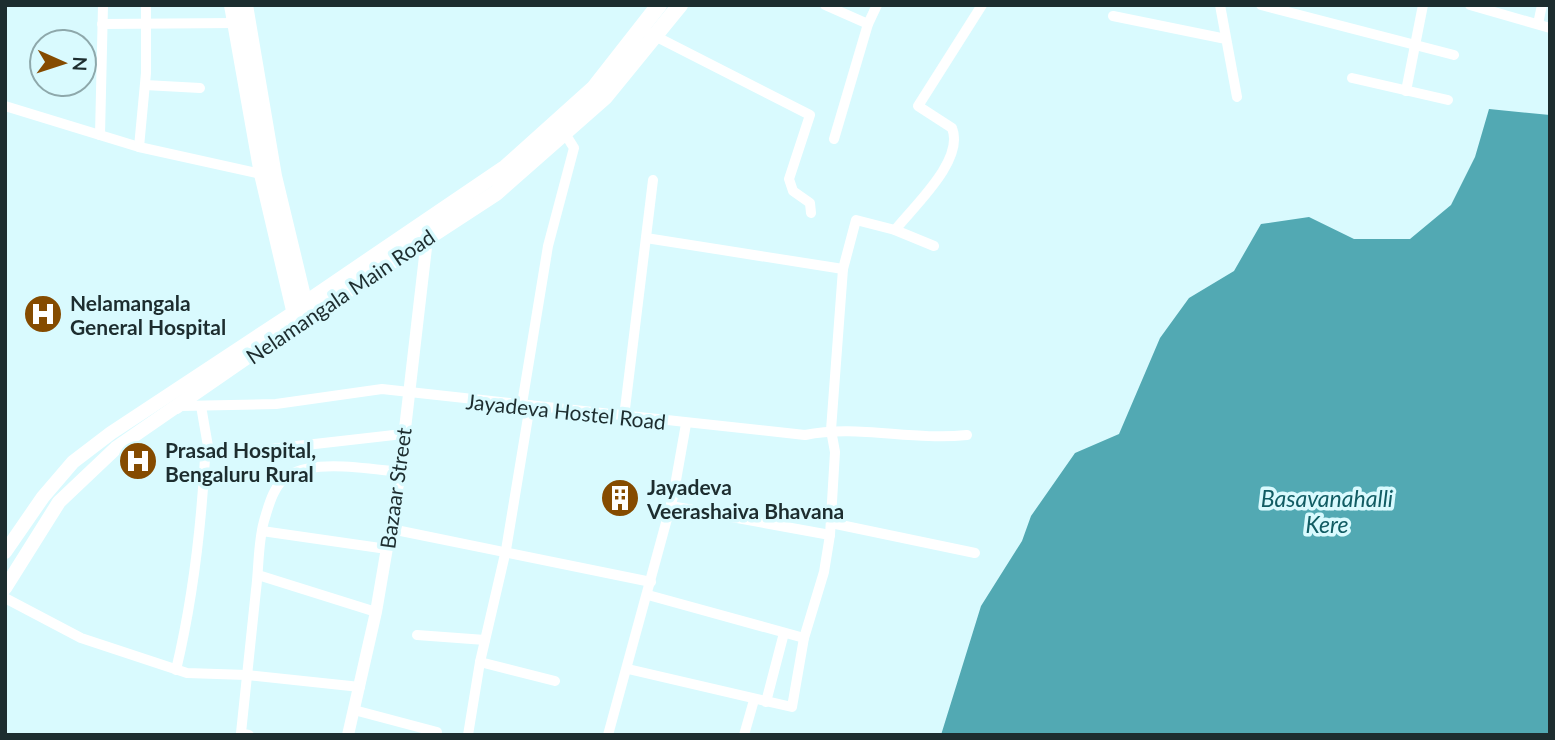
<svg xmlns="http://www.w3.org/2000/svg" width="1555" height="740" font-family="Lato,sans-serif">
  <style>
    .water { fill: #52a9b3 }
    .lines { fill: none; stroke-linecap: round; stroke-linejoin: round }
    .minor { stroke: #fff; stroke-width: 10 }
    .tertiary { stroke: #fff; stroke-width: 12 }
    .secondary { stroke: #fff; stroke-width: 14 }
    .primary { stroke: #fff; stroke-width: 16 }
    .labels { text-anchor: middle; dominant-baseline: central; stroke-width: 7; stroke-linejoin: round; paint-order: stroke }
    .street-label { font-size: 21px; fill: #1d2d2f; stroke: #d9fafe }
    .poi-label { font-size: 21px; font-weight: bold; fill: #1d2d2f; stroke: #d9fafe; text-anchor: start }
    .water-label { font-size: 23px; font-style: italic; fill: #115c63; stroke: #d9fafe }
  </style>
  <rect width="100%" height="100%" fill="#d9fafe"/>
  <!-- water -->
  <path class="water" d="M1489,109L1550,115V735H941L981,606L1022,541L1031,516L1075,453L1119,434L1160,338L1189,298L1234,271L1261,224L1309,217L1354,239H1410L1451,205L1475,157Z"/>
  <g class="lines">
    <!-- minor -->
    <g class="minor">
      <path d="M825,5L868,24"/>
      <path d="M1220,5L1237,97"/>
      <path d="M1261,5L1454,55"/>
      <path d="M1470,5L1550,28"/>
      <path d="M1113,16L1226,39"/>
      <path d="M102,24L235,23"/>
      <path d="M1538,24L1542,5"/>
      <path d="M649,33L810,115L789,179L793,191L810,203L811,213"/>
      <path d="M1352,78L1448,100"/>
      <path d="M145,85L200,88"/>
      <path d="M1406,91L1423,5"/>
      <path d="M5,106L139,147L266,175"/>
      <path d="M100,135L103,5"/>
      <path d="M834,139L868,24L877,5"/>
      <path d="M139,147L146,73V5"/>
      <path d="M895,230C914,206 965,160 952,128L918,106L982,5"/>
      <path d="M646,238L843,269"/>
      <path d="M522,404L548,246L574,148L564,132"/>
      <path d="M177,409L181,406L276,404L382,389L805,435C857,424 911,441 967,435"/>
      <path d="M624,417L653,180"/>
      <path d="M244,452L403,434"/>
      <path d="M671,506L830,535"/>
      <path d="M831,523L975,553"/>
      <path d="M391,529L651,582"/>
      <path d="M262,531L387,549"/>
      <path d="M258,575L376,612"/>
      <path d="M648,595L804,638"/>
      <path d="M5,598L81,638L187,673L247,675L360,687"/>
      <path d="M417,635L485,640"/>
      <path d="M480,662L555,681"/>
      <path d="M628,669L792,707L804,638L824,572L830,535L835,452L831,430L843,269L856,220L895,230L934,246"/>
      <path d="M176,670C193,599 201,530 205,458L209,452L201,406"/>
      <path d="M766,702L784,633"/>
      <path d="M354,710L437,732"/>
      <path d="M249,735L241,733C246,685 251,637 256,590C259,567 258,542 264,521C269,504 274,484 289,475C316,459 370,469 400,472"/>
      <path d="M468,735L480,662L506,550L530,405"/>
      <path d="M608,735L673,497L686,424"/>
      <path d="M744,735L754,700"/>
    </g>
    <!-- tertiary -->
    <path class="tertiary" d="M348,735L376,612L400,472L427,239"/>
    <!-- secondary -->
    <g class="secondary">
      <path d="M5,552L43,497L73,462L111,433L293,313"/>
      <path d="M5,588L59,502L116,448L297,323"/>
    </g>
    <!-- primary -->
    <g class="primary">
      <path d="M232,5L262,174L297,323L496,193L605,97L680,5"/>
      <path d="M245,5L274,176L307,313"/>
      <path d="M303,305L506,167L594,88L659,5"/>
    </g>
  </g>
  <!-- icons -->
  <defs>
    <symbol id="hospital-disc" viewBox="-11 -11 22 22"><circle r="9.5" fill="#854b00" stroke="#d9fafe"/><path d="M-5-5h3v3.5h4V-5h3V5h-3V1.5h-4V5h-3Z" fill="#fff"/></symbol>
    <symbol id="building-disc" viewBox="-11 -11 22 22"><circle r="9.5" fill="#854b00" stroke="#d9fafe"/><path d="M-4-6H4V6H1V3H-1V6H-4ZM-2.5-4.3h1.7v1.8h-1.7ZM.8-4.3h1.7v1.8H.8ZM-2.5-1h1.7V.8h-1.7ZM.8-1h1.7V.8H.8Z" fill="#fff"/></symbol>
  </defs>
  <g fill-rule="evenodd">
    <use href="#hospital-disc" x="21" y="292" width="44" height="44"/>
    <use href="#hospital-disc" x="116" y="439" width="44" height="44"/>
    <use href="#building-disc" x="598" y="476" width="44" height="44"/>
  </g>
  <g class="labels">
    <!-- street labels -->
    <g class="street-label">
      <text transform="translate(340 296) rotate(-34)">Nelamangala Main Road</text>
      <text transform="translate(566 411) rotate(6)">Jayadeva Hostel Road</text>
      <text transform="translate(395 488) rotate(-82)">Bazaar Street</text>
    </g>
    <!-- poi labels -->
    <g class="poi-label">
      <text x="70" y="302">Nelamangala<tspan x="70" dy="24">General Hospital</tspan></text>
      <text x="165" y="449">Prasad Hospital,<tspan x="165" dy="24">Bengaluru Rural</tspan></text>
      <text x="647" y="486">Jayadeva<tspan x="647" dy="24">Veerashaiva Bhavana</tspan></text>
    </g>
    <!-- water labels -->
    <g class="water-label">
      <text x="1327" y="498">Basavanahalli<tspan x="1327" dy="26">Kere</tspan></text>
    </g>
  </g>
  <!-- border -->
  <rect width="1555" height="740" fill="none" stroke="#1d2d2f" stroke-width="14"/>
  <!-- north arrow -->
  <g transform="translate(63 63) rotate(93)"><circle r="33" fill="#d9fafe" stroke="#8ea8ab" stroke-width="2"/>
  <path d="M0-5L12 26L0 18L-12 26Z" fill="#854b00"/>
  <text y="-10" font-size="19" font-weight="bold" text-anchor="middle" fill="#1d2d2f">N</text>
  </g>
</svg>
